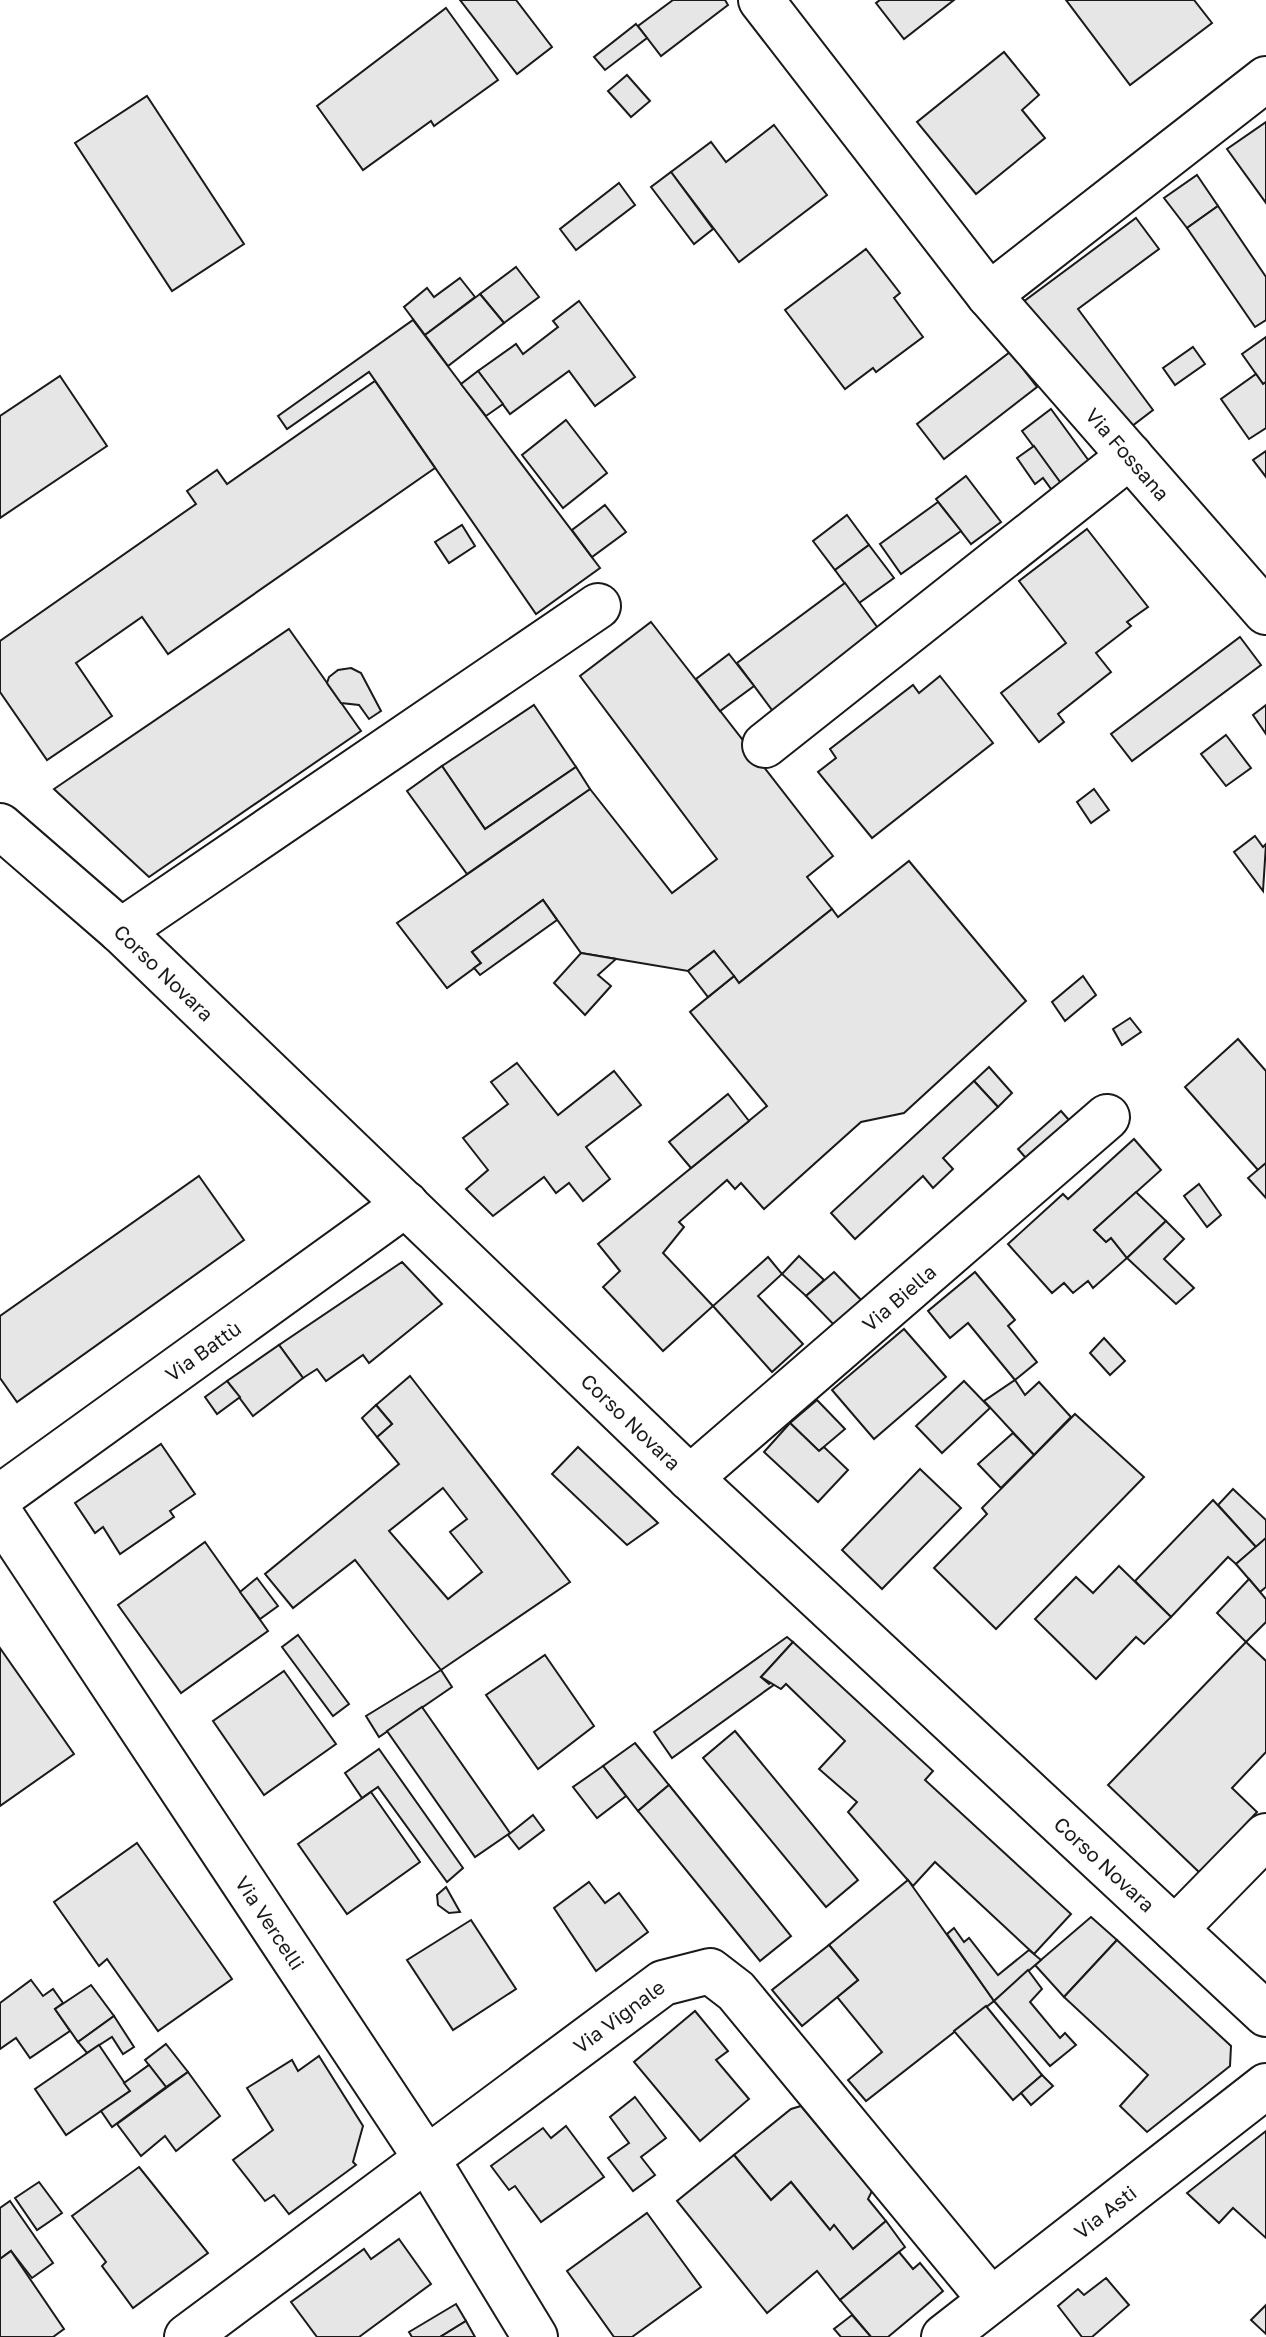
<svg xmlns="http://www.w3.org/2000/svg" width="1266" height="2337" font-family="'Golos Text',sans-serif">
  <style>
    .building { fill: #e6e6e6; stroke: #1a1a1a; stroke-width: 2; fill-rule: evenodd }
    .lines { fill: none; stroke-linecap: round; stroke-linejoin: round }
    .minor-casing { stroke: #1a1a1a; stroke-width: 48 }
    .secondary-casing { stroke: #1a1a1a; stroke-width: 48 }
    .minor { stroke: #fff; stroke-width: 44 }
    .secondary { stroke: #fff; stroke-width: 44 }
    .labels { text-anchor: middle; dominant-baseline: central; stroke-width: 6; stroke-linejoin: round; paint-order: stroke }
    .street-label { font-size: 20px; fill: #1a1a1a; stroke: #fff }
  </style>
  <rect width="100%" height="100%" fill="#fff"/>
  <!-- building -->
  <g class="building">
    <path d="M460,0H516L552,47L517,74Z"/>
    <path d="M673,0H725L728,5L661,56L638,26Z"/>
    <path d="M880,0H954L904,39L876,3Z"/>
    <path d="M1066,0H1194L1212,23L1130,85Z"/>
    <path d="M446,8L498,80L434,126L431,121L363,170L317,106Z"/>
    <path d="M636,24L647,38L605,70L594,57Z"/>
    <path d="M1004,52L1039,95L1022,110L1045,138L976,194L917,122Z"/>
    <path d="M627,75L650,101L631,117L608,91Z"/>
    <path d="M147,96L244,244L172,291L75,143Z"/>
    <path d="M1266,122V203L1227,149Z"/>
    <path d="M774,125L827,195L739,262L671,172L711,142L726,162Z"/>
    <path d="M671,172L713,229L694,244L651,187Z"/>
    <path d="M1197,175L1218,206L1187,228L1164,198Z"/>
    <path d="M619,183L635,205L576,250L560,229Z"/>
    <path d="M1218,206L1266,277V320L1255,327L1187,228Z"/>
    <path d="M1136,218L1159,249L1078,309L1153,410L1119,436L1019,305Z"/>
    <path d="M866,249L900,293L894,298L923,337L876,372L873,368L845,389L785,310Z"/>
    <path d="M516,267L539,297L504,323L480,294Z"/>
    <path d="M460,278L475,297L425,335L404,307L427,288L434,297Z"/>
    <path d="M480,294L504,323L448,366L425,335Z"/>
    <path d="M579,301L635,377L595,406L569,371L510,414L478,371L516,344L523,354L558,327L553,321Z"/>
    <path d="M413,320L600,568L536,614L369,372L287,429L278,416Z"/>
    <path d="M1266,337V382L1263,384L1242,354Z"/>
    <path d="M1193,347L1205,364L1175,385L1163,368Z"/>
    <path d="M1010,352L1037,387L944,459L917,424Z"/>
    <path d="M478,371L503,404L486,416L461,384Z"/>
    <path d="M1256,374L1263,384L1266,382V428L1249,439L1221,399Z"/>
    <path d="M60,376L107,446L0,518V416Z"/>
    <path d="M375,381L435,468L168,654L142,617L76,663L112,716L47,760L0,692V641L196,504L187,491L217,470L227,484Z"/>
    <path d="M1051,409L1097,472L1068,493L1022,431Z"/>
    <path d="M566,420L607,473L563,508L522,455Z"/>
    <path d="M1034,446L1068,493L1059,500L1043,478L1035,484L1017,458Z"/>
    <path d="M1266,451V477L1253,460Z"/>
    <path d="M966,476L1001,522L971,544L936,499Z"/>
    <path d="M938,502L961,531L901,574L880,544Z"/>
    <path d="M605,505L626,532L592,557L572,530Z"/>
    <path d="M847,515L869,545L835,570L813,541Z"/>
    <path d="M462,525L475,546L449,563L435,542Z"/>
    <path d="M1087,529L1148,607L1127,622L1131,626L1096,653L1111,672L1058,714L1064,722L1039,742L1001,693L1066,643L1019,581Z"/>
    <path d="M869,545L894,578L859,603L835,570Z"/>
    <path d="M845,583L883,635L775,714L737,663Z"/>
    <path d="M651,622L833,856L807,877L832,909L739,983L714,951L688,971L581,953L543,900L472,952L481,963L447,988L397,923L590,789L672,893L717,859L580,676Z"/>
    <path d="M289,629L361,731L149,877L54,789Z"/>
    <path d="M1240,637L1261,665L1132,761L1111,734Z"/>
    <path d="M729,654L754,686L720,711L696,679Z"/>
    <path d="M351,668L361,673L381,711L369,719L359,705L341,703L327,683L329,677L338,670Z"/>
    <path d="M940,676L993,743L872,838L818,772L836,758L830,749L913,685L919,693Z"/>
    <path d="M534,705L576,767L485,829L442,766Z"/>
    <path d="M1266,705V734L1253,715Z"/>
    <path d="M1226,735L1251,768L1226,786L1201,754Z"/>
    <path d="M442,766L485,829L576,767L590,789L467,874L407,791Z"/>
    <path d="M1094,789L1109,810L1091,823L1077,802Z"/>
    <path d="M1255,836L1263,847L1266,844L1263,891L1234,852Z"/>
    <path d="M909,861L1026,1001L904,1113L861,1122L764,1209L741,1183L735,1189L727,1180L679,1222L684,1227L663,1253L713,1306L663,1351L603,1287L620,1271L598,1244L767,1106L690,1012L734,976L739,983L832,909L838,917Z"/>
    <path d="M543,900L557,920L480,975L474,968L481,963L472,952Z"/>
    <path d="M714,951L734,976L708,997L688,971Z"/>
    <path d="M581,953L616,959L598,975L611,986L585,1015L554,983Z"/>
    <path d="M1083,976L1096,995L1065,1021L1052,1002Z"/>
    <path d="M1130,1018L1141,1032L1122,1045L1113,1029Z"/>
    <path d="M1238,1039L1266,1071V1163L1258,1170L1185,1087Z"/>
    <path d="M517,1063L558,1115L614,1071L641,1105L586,1147L610,1179L583,1201L569,1183L556,1193L544,1177L493,1216L466,1189L488,1170L463,1138L508,1104L491,1082Z"/>
    <path d="M989,1067L1012,1093L998,1107L974,1081Z"/>
    <path d="M974,1081L998,1107L943,1158L953,1169L933,1188L923,1176L855,1239L831,1213Z"/>
    <path d="M728,1094L749,1121L691,1168L669,1142Z"/>
    <path d="M1061,1111L1076,1128L1032,1165L1018,1149Z"/>
    <path d="M1134,1139L1161,1170L1094,1230L1106,1242L1111,1238L1127,1258L1093,1288L1088,1281L1073,1293L1064,1283L1052,1293L1008,1244L1063,1194L1068,1199Z"/>
    <path d="M1266,1163V1198L1248,1178Z"/>
    <path d="M199,1176L244,1240L17,1402L0,1378V1316Z"/>
    <path d="M1199,1184L1221,1215L1207,1227L1184,1196Z"/>
    <path d="M1136,1192L1166,1221L1127,1258L1111,1238L1106,1242L1094,1230Z"/>
    <path d="M1166,1221L1184,1239L1164,1259L1194,1288L1176,1304L1127,1258Z"/>
    <path d="M799,1256L824,1280L806,1296L782,1274Z"/>
    <path d="M768,1257L782,1274L758,1296L803,1344L772,1372L713,1306Z"/>
    <path d="M402,1262L442,1304L369,1363L363,1355L326,1381L317,1369L303,1378L279,1345Z"/>
    <path d="M834,1272L865,1304L837,1328L806,1296Z"/>
    <path d="M975,1272L1015,1320L1008,1326L1037,1362L1015,1380L968,1323L950,1338L928,1311Z"/>
    <path d="M904,1329L946,1377L874,1439L832,1390Z"/>
    <path d="M1104,1338L1125,1361L1110,1375L1090,1353Z"/>
    <path d="M279,1345L303,1378L253,1416L227,1381Z"/>
    <path d="M410,1376L570,1582L441,1670L355,1560L293,1608L265,1574L399,1464L377,1437L392,1424L376,1405ZM443,1488L467,1519L450,1532L482,1572L448,1599L389,1531Z"/>
    <path d="M1015,1380L1025,1395L1039,1382L1071,1417L1034,1455L984,1401Z"/>
    <path d="M227,1381L240,1397L217,1414L205,1397Z"/>
    <path d="M964,1381L990,1408L942,1453L916,1426Z"/>
    <path d="M817,1400L845,1429L819,1451L790,1423Z"/>
    <path d="M376,1405L392,1424L377,1437L362,1418Z"/>
    <path d="M1075,1414L1144,1477L996,1629L934,1568L987,1514L982,1508Z"/>
    <path d="M790,1423L819,1451L824,1447L848,1470L818,1502L764,1452Z"/>
    <path d="M1013,1433L1034,1455L1001,1488L978,1464Z"/>
    <path d="M161,1444L195,1494L170,1511L174,1517L120,1554L103,1527L95,1533L75,1503Z"/>
    <path d="M578,1447L658,1523L627,1545L552,1474Z"/>
    <path d="M920,1469L961,1508L882,1589L842,1550Z"/>
    <path d="M1233,1489L1266,1520V1538L1256,1547L1218,1505Z"/>
    <path d="M1213,1500L1256,1547L1236,1564L1228,1557L1171,1617L1135,1581Z"/>
    <path d="M1266,1538V1587L1260,1592L1236,1564Z"/>
    <path d="M205,1542L268,1631L181,1693L118,1605Z"/>
    <path d="M1119,1566L1171,1617L1144,1644L1136,1637L1096,1679L1035,1619L1076,1577L1093,1593Z"/>
    <path d="M257,1578L278,1606L260,1619L240,1592Z"/>
    <path d="M1249,1579L1266,1599V1622L1246,1642L1217,1613Z"/>
    <path d="M298,1635L349,1704L333,1716L282,1647Z"/>
    <path d="M787,1637L793,1642L761,1677L769,1684L772,1681L775,1684L672,1758L654,1732Z"/>
    <path d="M793,1642L933,1771L925,1780L1071,1914L1034,1954L935,1862L913,1886L848,1812L857,1802L819,1769L845,1741L786,1684L781,1689L761,1677Z"/>
    <path d="M1246,1642L1266,1661V1752L1232,1788L1257,1812L1200,1873L1108,1785Z"/>
    <path d="M0,1648L74,1754L0,1806Z"/>
    <path d="M545,1655L594,1726L538,1769L486,1695Z"/>
    <path d="M441,1670L452,1687L379,1737L366,1716Z"/>
    <path d="M284,1671L336,1744L264,1795L213,1721Z"/>
    <path d="M422,1707L510,1833L475,1857L387,1731Z"/>
    <path d="M735,1731L858,1880L826,1907L703,1758Z"/>
    <path d="M635,1743L669,1785L638,1811L603,1766Z"/>
    <path d="M379,1749L463,1868L447,1882L378,1787L362,1798L345,1773Z"/>
    <path d="M603,1766L626,1796L597,1818L573,1787Z"/>
    <path d="M669,1785L791,1936L760,1961L638,1811Z"/>
    <path d="M371,1792L420,1862L347,1914L298,1844Z"/>
    <path d="M533,1815L544,1830L519,1849L508,1835Z"/>
    <path d="M137,1843L232,1979L158,2031L107,1959L99,1966L54,1902Z"/>
    <path d="M908,1880L994,2001L866,2101L848,2080L882,2052L837,1997L858,1980L829,1945Z"/>
    <path d="M589,1882L605,1903L619,1893L648,1932L596,1971L554,1908Z"/>
    <path d="M446,1887L460,1912L449,1913L438,1905L437,1895Z"/>
    <path d="M1091,1917L1117,1940L1064,1997L1035,1965Z"/>
    <path d="M471,1920L516,1989L453,2030L407,1960Z"/>
    <path d="M954,1928L964,1942L969,1938L998,1975L1029,1950L1041,1960L994,2001L947,1934Z"/>
    <path d="M1117,1940L1231,2046L1230,2066L1147,2132L1120,2106L1148,2075L1064,1997Z"/>
    <path d="M829,1945L858,1980L802,2026L772,1990Z"/>
    <path d="M1028,1970L1042,1989L1030,2002L1060,2038L1065,2033L1076,2045L1050,2066L994,2001Z"/>
    <path d="M31,1980L43,1996L53,1989L63,2003L55,2009L70,2031L30,2058L16,2038L0,2049V2003Z"/>
    <path d="M91,1985L114,2016L78,2042L55,2009Z"/>
    <path d="M986,2006L1042,2075L1013,2100L954,2031Z"/>
    <path d="M695,2011L728,2051L716,2060L749,2099L700,2141L634,2062Z"/>
    <path d="M114,2016L134,2047L123,2054L112,2037L87,2053L78,2042Z"/>
    <path d="M166,2044L188,2072L166,2087L145,2060Z"/>
    <path d="M99,2045L130,2091L66,2135L35,2089Z"/>
    <path d="M319,2056L363,2126L353,2162L356,2165L289,2214L274,2195L265,2201L233,2160L273,2130L247,2088L292,2060L298,2071Z"/>
    <path d="M149,2065L166,2087L112,2127L101,2111L130,2091L124,2083Z"/>
    <path d="M188,2072L220,2116L176,2151L165,2136L141,2156L117,2124Z"/>
    <path d="M1042,2075L1053,2086L1031,2105L1021,2093Z"/>
    <path d="M635,2097L666,2138L641,2157L655,2175L633,2191L608,2158L629,2143L610,2117Z"/>
    <path d="M801,2106L872,2191L868,2199L886,2221L853,2249L834,2225L830,2230L791,2182L771,2200L734,2155L791,2109Z"/>
    <path d="M566,2126L604,2177L541,2222L515,2186L509,2190L491,2166L543,2128L551,2138Z"/>
    <path d="M1266,2131V2238L1233,2208L1219,2223L1187,2193Z"/>
    <path d="M734,2155L771,2200L791,2182L830,2230L834,2225L853,2249L886,2221L905,2247L840,2300L817,2271L767,2313L677,2201Z"/>
    <path d="M139,2167L208,2253L133,2308L102,2266L106,2262L72,2216Z"/>
    <path d="M39,2182L62,2213L37,2230L15,2198Z"/>
    <path d="M10,2201L53,2263L32,2278L11,2251L0,2259V2208Z"/>
    <path d="M647,2213L701,2287L632,2337H614L567,2271Z"/>
    <path d="M399,2239L431,2284L359,2337H317L291,2302L364,2249L371,2259Z"/>
    <path d="M11,2251L64,2329L53,2337H0V2259Z"/>
    <path d="M899,2252L913,2269L920,2263L943,2291L888,2337H871L840,2300Z"/>
    <path d="M1106,2278L1129,2305L1092,2337H1082L1058,2306L1078,2289L1084,2295Z"/>
    <path d="M456,2304L466,2321L440,2337H412L409,2332Z"/>
    <path d="M1266,2305V2334L1251,2320Z"/>
    <path d="M852,2315L871,2337H841L834,2329Z"/>
    <path d="M466,2321L475,2337H440Z"/>
  </g>
  <g class="lines">
    <defs>
      <g id="minor">
        <path id="s1" d="M761,0L989,295L1266,612"/>
        <path d="M989,295L1266,79"/>
        <path d="M765,745L1130,456"/>
        <path d="M121,931L598,606"/>
        <path id="s2" d="M690,1478L1107,1117"/>
        <path id="s3" d="M0,1497L406,1204"/>
        <path id="s4" d="M0,1514L428,2161L535,2337"/>
        <path d="M1175,1929L1266,1836"/>
        <path id="s5" d="M187,2337L663,1983L710,1971L736,1991L991,2300"/>
        <path id="s6" d="M944,2337L1266,2086"/>
      </g>
      <g id="secondary">
        <path id="s7" d="M0,826L121,931L690,1478L1266,2014"/>
      </g>
    </defs>
    <!-- minor casing -->
    <use href="#minor" class="minor-casing"/>
    <!-- secondary casing -->
    <use href="#secondary" class="secondary-casing"/>
    <!-- minor -->
    <use href="#minor" class="minor"/>
    <!-- secondary -->
    <use href="#secondary" class="secondary"/>
  </g>
  <g class="labels">
    <!-- street labels -->
    <g class="street-label">
      <text stroke="none"><textPath href="#s1" startOffset="584">Via Fossana</textPath></text>
      <text stroke="none"><textPath href="#s7" startOffset="220">Corso Novara</textPath></text>
      <text stroke="none"><textPath href="#s2" startOffset="276">Via Biella</textPath></text>
      <text stroke="none"><textPath href="#s3" startOffset="250">Via Battù</textPath></text>
      <text stroke="none"><textPath href="#s7" startOffset="868">Corso Novara</textPath></text>
      <text stroke="none"><textPath href="#s7" startOffset="1516">Corso Novara</textPath></text>
      <text stroke="none"><textPath href="#s4" startOffset="490">Via Vercelli</textPath></text>
      <text stroke="none"><textPath href="#s5" startOffset="538">Via Vignale</textPath></text>
      <text stroke="none"><textPath href="#s6" startOffset="204">Via Asti</textPath></text>
    </g>
  </g>
</svg>
